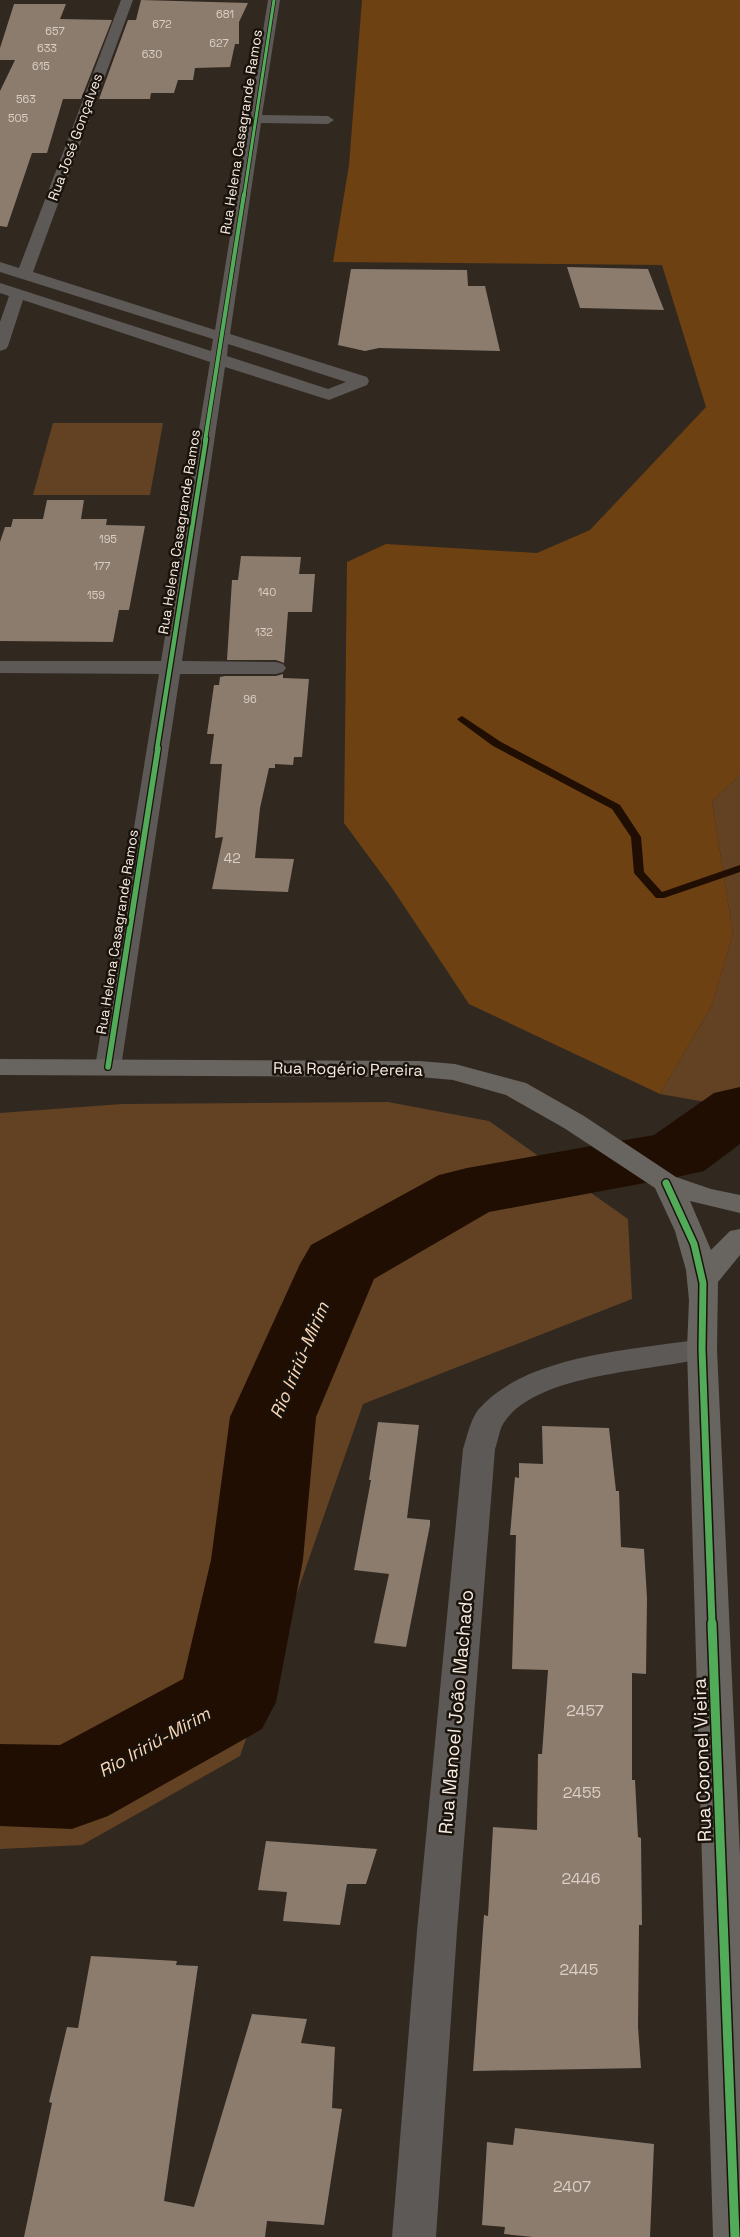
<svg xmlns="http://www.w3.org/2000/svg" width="740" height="2237" font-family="'Space Grotesk',sans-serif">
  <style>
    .green { fill: #634223 }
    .forest { fill: #6e4112 }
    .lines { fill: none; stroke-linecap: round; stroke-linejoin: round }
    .stream { fill: #210e03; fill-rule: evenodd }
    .river { fill: #210e03; fill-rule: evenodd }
    .building { fill: #8b7c6e }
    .street { fill: #5d5956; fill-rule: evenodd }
    .secondary { fill: #686460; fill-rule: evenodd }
    .cycleway-far5-casing { stroke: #1a130c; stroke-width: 4.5 }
    .cycleway-far4-casing { stroke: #1a130c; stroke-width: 5.5 }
    .cycleway-far3-casing { stroke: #1a130c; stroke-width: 7 }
    .cycleway-far2-casing { stroke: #1a130c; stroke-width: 8 }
    .cycleway-far1-casing { stroke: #1a130c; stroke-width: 10 }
    .cycleway-casing { stroke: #1a130c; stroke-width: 12 }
    .cycleway-far5 { stroke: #51ab58; stroke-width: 3 }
    .cycleway-far4 { stroke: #51ab58; stroke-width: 4 }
    .cycleway-far3 { stroke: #51ab58; stroke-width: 4.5 }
    .cycleway-far2 { stroke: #51ab58; stroke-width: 5.5 }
    .cycleway-far1 { stroke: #51ab58; stroke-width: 7 }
    .cycleway { stroke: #51ab58; stroke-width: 9 }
    .labels { text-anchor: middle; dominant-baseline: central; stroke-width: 5; stroke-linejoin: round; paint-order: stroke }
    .far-number-label { font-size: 11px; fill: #dbcfc5 }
    .far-street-label { font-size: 14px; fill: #f6ebe2; stroke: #1a130c }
    .number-label { font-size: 14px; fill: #dbcfc5 }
    .street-label { font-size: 16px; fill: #f6ebe2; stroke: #1a130c }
    .near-number-label { font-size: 16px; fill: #dbcfc5 }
    .water-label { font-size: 18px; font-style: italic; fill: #fad5b6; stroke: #1a130c }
    .near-street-label { font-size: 19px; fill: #f6ebe2; stroke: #1a130c }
  </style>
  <rect width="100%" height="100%" fill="#312820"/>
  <!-- green -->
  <g class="green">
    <path d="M53,423H163L150,495H33Z"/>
    <path d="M740,775V1108L660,1094L712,1005L733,934L712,801Z"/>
    <path d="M388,1102L489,1121L628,1219L632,1299L363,1404L240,1756L82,1845L0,1849V1113L122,1104Z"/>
  </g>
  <!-- forest -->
  <path class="forest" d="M362,0H740V775L712,801L733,934L712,1005L660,1094L469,1004L392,888L344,823L347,562L386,544L537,553L590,530L706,407L662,265L333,262L349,165Z"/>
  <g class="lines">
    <!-- stream -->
    <path class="stream" d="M462,716L501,742L620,805L641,837L644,872L662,892L740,865V872L664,898H656L634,873L631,837L612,809L493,746L459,721L457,719Z"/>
    <!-- river -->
    <path class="river" d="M740,1087V1144L704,1171L677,1177L489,1212L374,1279L316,1417L303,1560L276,1702L262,1729L108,1816L72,1829L0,1826V1744L60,1745L183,1679L211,1560L230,1417L300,1264L311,1245L439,1175L467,1168L654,1135L714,1093Z"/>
  </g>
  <!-- building -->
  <g class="building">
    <path d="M141,0L248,3L239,22V44H235L230,67L195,68L193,80H178L174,93H151L150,99H99L128,20H136Z"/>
    <path d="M14,4H66L60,19L112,20L81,99H63L47,153H32L7,227L0,226V91L15,60H0V48Z"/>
    <path d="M567,267L648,269L664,310L580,308Z"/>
    <path d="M351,269L467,270L468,286H485L500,351L379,348L365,351L338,345Z"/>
    <path d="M47,500H84L81,519H107L106,525L145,526L129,610H119L113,642L0,641V542L5,527H11L13,519H43Z"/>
    <path d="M241,556L301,557L299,574H315L312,612H288L284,663L276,660H227L232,580H238Z"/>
    <path d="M283,674V678L309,679L302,757H294L293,765L275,764V768H269L260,808L255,858L294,859L288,892L212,889L223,837L215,838L222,764H210L214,734H207L214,685H219L220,677L225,676H276Z"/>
    <path d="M378,1422L419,1425L407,1518L430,1520V1525L406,1647L374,1643L389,1574L354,1570L371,1480H369Z"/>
    <path d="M542,1426L609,1428L616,1491H619L621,1547L644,1549L647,1598L646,1674L632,1673V1780H635L638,1837L641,1838L642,1925H639L638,2027L641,2068L473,2071L484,1915L488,1916L493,1827L537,1830L538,1754H542L548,1670L512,1669L516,1535H510L515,1477L519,1478V1463L543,1464Z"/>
    <path d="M266,1841L377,1849L366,1884H347L340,1925L283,1921L287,1892L258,1890Z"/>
    <path d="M91,1956L177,1961L176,1965L198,1966L164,2201L194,2207L252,2014L307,2019L301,2043L335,2047L332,2108L342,2109L324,2225L267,2221L265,2237H24L52,2103L49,2102L67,2027L78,2028Z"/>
    <path d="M515,2128L654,2144L650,2237H533L504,2234L505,2227L482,2225L487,2142L513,2145Z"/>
  </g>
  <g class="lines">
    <!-- street -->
    <g class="street">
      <path d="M121,0H133L33,272L215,330L268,0H280L262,115L328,116L334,120L328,124L261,123L230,334L367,377L369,381L367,385L329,400L225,367L182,661L276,662L283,664L286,668L283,672L276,674H180L121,1067L117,1073L108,1075L99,1073L95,1067L159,674L0,673V661H161L210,362L23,300L8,346L6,349L0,351V322L9,296L0,293V283L211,351L213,339L0,272V262L19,268ZM228,344L346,382L328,389L227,356Z"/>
      <path d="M702,1339L713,1342L717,1349L713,1356C657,1372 536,1371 503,1424C499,1431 498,1441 495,1449L457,1931L436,2237H392L417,1931L463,1449C467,1437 470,1421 478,1410C526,1354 633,1350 702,1339Z"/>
    </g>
    <!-- secondary -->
    <path class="secondary" d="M0,1059L420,1061L455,1064L526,1083L584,1116L676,1177L711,1189L740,1195V1213L690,1201L711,1250L730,1231L740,1229V1255L718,1282L717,1349L740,1856V2237H713L687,1349L689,1300L686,1270L675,1231L655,1188L564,1128L506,1095L453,1080L420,1077L0,1075Z"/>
    <defs>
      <path id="cycleway-far5" d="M244,196L274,0"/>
      <path id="cycleway-far4" d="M205,441L244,194"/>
      <path id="cycleway-far3" d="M157,749L206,439"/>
      <path id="cycleway-far2" d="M108,1067L158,748"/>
      <path id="cycleway-far1" d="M666,1183L694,1244L703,1283L702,1349L712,1624"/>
      <path id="cycleway" d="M712,1623L735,2237"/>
    </defs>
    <!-- cycleway-far5 casing -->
    <use href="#cycleway-far5" class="cycleway-far5-casing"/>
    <!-- cycleway-far4 casing -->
    <use href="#cycleway-far4" class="cycleway-far4-casing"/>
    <!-- cycleway-far3 casing -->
    <use href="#cycleway-far3" class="cycleway-far3-casing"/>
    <!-- cycleway-far2 casing -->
    <use href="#cycleway-far2" class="cycleway-far2-casing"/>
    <!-- cycleway-far1 casing -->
    <use href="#cycleway-far1" class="cycleway-far1-casing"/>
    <!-- cycleway casing -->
    <use href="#cycleway" class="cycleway-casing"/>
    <!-- cycleway-far5 -->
    <use href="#cycleway-far5" class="cycleway-far5"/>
    <!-- cycleway-far4 -->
    <use href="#cycleway-far4" class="cycleway-far4"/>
    <!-- cycleway-far3 -->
    <use href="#cycleway-far3" class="cycleway-far3"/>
    <!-- cycleway-far2 -->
    <use href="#cycleway-far2" class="cycleway-far2"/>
    <!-- cycleway-far1 -->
    <use href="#cycleway-far1" class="cycleway-far1"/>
    <!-- cycleway -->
    <use href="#cycleway" class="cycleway"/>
  </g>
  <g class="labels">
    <!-- far-number labels -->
    <g class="far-number-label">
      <text x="225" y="14">681</text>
      <text x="162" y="24">672</text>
      <text x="55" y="31">657</text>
      <text x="219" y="43">627</text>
      <text x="47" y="48">633</text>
      <text x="152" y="54">630</text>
      <text x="41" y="66">615</text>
      <text x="26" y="99">563</text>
      <text x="18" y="118">505</text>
      <text x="108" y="539">195</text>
      <text x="102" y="566">177</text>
      <text x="267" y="592">140</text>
      <text x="96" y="595">159</text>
      <text x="264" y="632">132</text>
      <text x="250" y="699">96</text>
    </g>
    <!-- far-street labels -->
    <g class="far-street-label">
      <text transform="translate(241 132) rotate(-81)">Rua Helena Casagrande Ramos</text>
      <text transform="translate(75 137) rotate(-70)">Rua José Gonçalves</text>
      <text transform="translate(179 532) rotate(-81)">Rua Helena Casagrande Ramos</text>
      <text transform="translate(117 932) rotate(-81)">Rua Helena Casagrande Ramos</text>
    </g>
    <!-- number labels -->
    <g class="number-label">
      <text x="232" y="858">42</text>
    </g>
    <!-- street labels -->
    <g class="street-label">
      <text transform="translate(348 1069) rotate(1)">Rua Rogério Pereira</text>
    </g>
    <!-- near-number labels -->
    <g class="near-number-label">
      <text x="585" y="1710">2457</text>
      <text x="582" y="1792">2455</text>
      <text x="581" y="1878">2446</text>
      <text x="579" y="1969">2445</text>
      <text x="572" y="2186">2407</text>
    </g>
    <!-- water labels -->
    <g class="water-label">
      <text transform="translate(299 1360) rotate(-67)">Rio Iririú-Mirim</text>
      <text transform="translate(154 1742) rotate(-29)">Rio Iririú-Mirim</text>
    </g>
    <!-- near-street labels -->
    <g class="near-street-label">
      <text transform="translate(456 1712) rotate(-85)">Rua Manoel João Machado</text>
      <text transform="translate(702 1760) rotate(-92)">Rua Coronel Vieira</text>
    </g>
  </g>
</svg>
